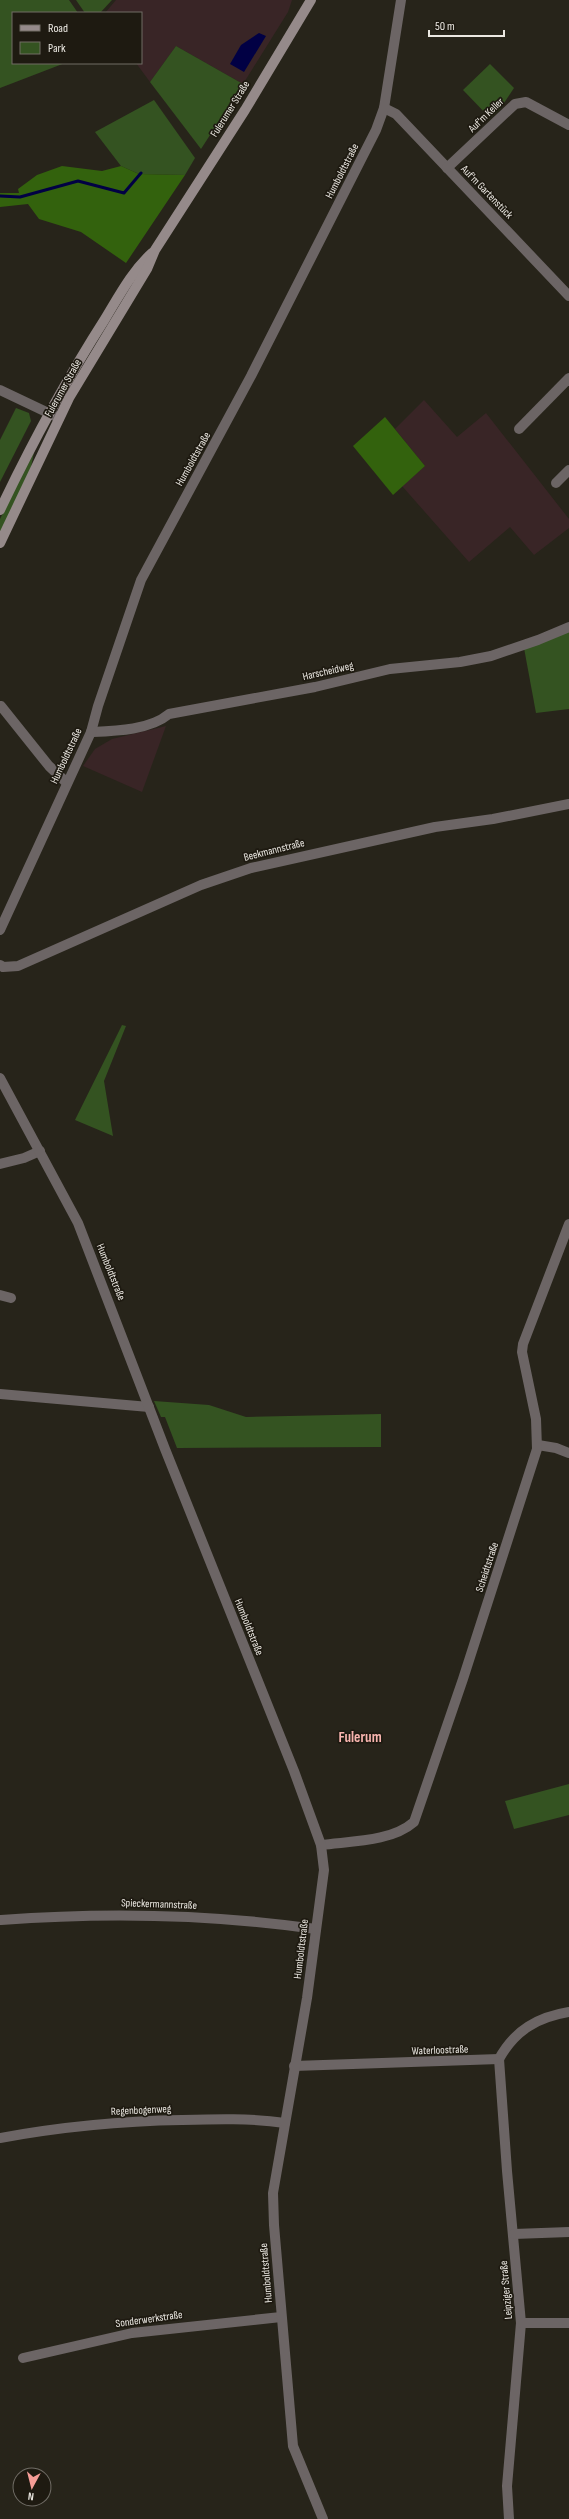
<svg xmlns="http://www.w3.org/2000/svg" width="569" height="2519" font-family="'Sofia Sans Condensed',sans-serif">
  <style>
    .commercial { fill: #392526 }
    .green { fill: #345321 }
    .forest { fill: #33620d }
    .water { fill: #010044 }
    .lines { fill: none; stroke-linecap: round; stroke-linejoin: round }
    .stream { stroke: #010044; stroke-width: 3 }
    .minor { stroke: #6c6565; stroke-width: 10 }
    .tertiary { stroke: #6c6565; stroke-width: 10 }
    .secondary { stroke: #958a8a; stroke-width: 10 }
    .labels { text-anchor: middle; dominant-baseline: central; stroke-width: 3.5; stroke-linejoin: round; paint-order: stroke }
    .street-label { font-size: 11px; fill: #ebe8e2; stroke: #1e1a11 }
    .district-label { font-size: 15px; font-weight: bold; fill: #f8b5af; stroke: #1e1a11 }
  </style>
  <rect width="100%" height="100%" fill="#27241a"/>
  <!-- commercial -->
  <g class="commercial">
    <path d="M116,0H292L288,12L243,84L176,46L150,82L136,63H141V13H105Z"/>
    <path d="M424,400L457,437L486,413L569,519V528L534,555L510,527L469,562L402,486L425,466L395,429Z"/>
    <path d="M166,726L142,792L83,766L95,749L112,739Z"/>
  </g>
  <!-- green -->
  <g class="green">
    <path d="M0,0H69L78,13H13V63H65L0,88Z"/>
    <path d="M76,0H112L100,13H85Z"/>
    <path d="M176,46L243,84L201,149L150,82Z"/>
    <path d="M490,64L514,88L500,109L490,118L463,90Z"/>
    <path d="M154,100L195,158L185,175L139,174L121,166L95,132Z"/>
    <path d="M16,408L29,413L31,421L0,482V440Z"/>
    <path d="M34,452L31,467L0,534V519Z"/>
    <path d="M569,630V709L536,713L524,648Z"/>
    <path d="M122,1025L126,1026L104,1081L113,1136L75,1120Z"/>
    <path d="M154,1401L209,1405L246,1417L381,1414V1447L177,1448L165,1417H161Z"/>
    <path d="M569,1784V1815L514,1829L505,1801Z"/>
  </g>
  <!-- forest -->
  <g class="forest">
    <path d="M62,166L102,171L121,166L139,174L185,175L126,263L81,232L39,219L28,204L0,207V193H19L18,189L37,175Z"/>
    <path d="M385,417L425,466L393,495L353,446Z"/>
  </g>
  <!-- water -->
  <path class="water" d="M259,33L266,36L244,72L230,64L241,45Z"/>
  <g class="lines">
    <!-- stream -->
    <path class="stream" d="M0,196L20,197L78,181L124,193L141,173"/>
    <!-- minor -->
    <g class="minor">
      <path d="M384,108L396,114L569,296"/>
      <path d="M447,168L515,104L526,102L569,125"/>
      <path d="M0,390L59,418"/>
      <path d="M519,429L569,378"/>
      <path d="M556,483L569,470"/>
      <path d="M1,706L49,766L67,783"/>
      <path d="M91,732C116,731 150,730 169,714L315,687L390,669L460,662L491,656L538,640L569,627"/>
      <path d="M0,930L91,732L98,706L141,580L251,376L376,130L384,108L401,0"/>
      <path d="M0,965L3,967L18,966L201,885L251,868L435,827L493,819L569,804"/>
      <path d="M0,1164L24,1158L40,1151"/>
      <path d="M0,1295L11,1298"/>
      <path d="M0,1394L149,1407"/>
      <path d="M538,1445L556,1448L569,1453"/>
      <path d="M321,1845C351,1841 391,1842 414,1822L463,1679L537,1449L536,1419L522,1352L523,1344L569,1224"/>
      <path d="M1,1920C107,1912 210,1914 316,1929"/>
      <path d="M499,2059L507,2171L521,2323L507,2486L509,2519"/>
      <path d="M499,2059C515,2030 538,2017 569,2012"/>
      <path d="M294,2066L499,2059"/>
      <path d="M0,2138C60,2127 120,2121 182,2120C216,2119 251,2118 285,2123"/>
      <path d="M514,2234L569,2232"/>
      <path d="M521,2323H569"/>
      <path d="M23,2358L132,2333L281,2317"/>
    </g>
    <!-- tertiary -->
    <path class="tertiary" d="M0,1078L78,1223L165,1449L294,1771L321,1845L324,1870L307,1998L273,2193L274,2225L293,2446L323,2519"/>
    <!-- secondary -->
    <g class="secondary">
      <path d="M0,510C31,445 66,380 105,319C119,296 132,271 152,253"/>
      <path d="M0,543L69,398L147,269L155,250L245,110L311,0"/>
    </g>
  </g>
  <g class="labels">
    <!-- street labels -->
    <g class="street-label">
      <text transform="translate(230 109) rotate(-58)">Fulerumer Straße</text>
      <text transform="translate(486 115) rotate(-44)">Auf'm Keller</text>
      <text transform="translate(342 171) rotate(-63)">Humboldtstraße</text>
      <text transform="translate(487 192) rotate(46)">Auf'm Gartenstück</text>
      <text transform="translate(63 388) rotate(-61)">Fulerumer Straße</text>
      <text transform="translate(193 459) rotate(-61)">Humboldtstraße</text>
      <text transform="translate(328 671) rotate(-13)">Harscheidweg</text>
      <text transform="translate(66 756) rotate(-65)">Humboldtstraße</text>
      <text transform="translate(274 850) rotate(-14)">Beekmannstraße</text>
      <text transform="translate(111 1272) rotate(68)">Humboldtstraße</text>
      <text transform="translate(487 1567) rotate(-72)">Scheidtstraße</text>
      <text transform="translate(249 1627) rotate(68)">Humboldtstraße</text>
      <text transform="translate(159 1904) rotate(2)">Spieckermannstraße</text>
      <text transform="translate(301 1949) rotate(-83)">Humboldtstraße</text>
      <text transform="translate(440 2050) rotate(-2)">Waterloostraße</text>
      <text transform="translate(141 2110) rotate(-3)">Regenbogenweg</text>
      <text transform="translate(266 2273) rotate(-95)">Humboldtstraße</text>
      <text transform="translate(506 2290) rotate(-95)">Leipziger Straße</text>
      <text transform="translate(149 2319) rotate(-8)">Sonderwerkstraße</text>
    </g>
    <!-- district labels -->
    <g class="district-label">
      <text x="360" y="1737">Fulerum</text>
    </g>
  </g>
  <!-- legend -->
  <rect x="12" y="12" width="130" height="52" fill="#1e1a11" stroke="#706c65"/>
  <rect x="20" y="25" width="20" height="6" fill="#958a8a" stroke="#706c65"/>
  <text x="48" y="32" font-size="12" fill="#ebe8e2">Road</text>
  <rect x="20" y="42" width="20" height="12" fill="#345321" stroke="#706c65"/>
  <text x="48" y="52" font-size="12" fill="#ebe8e2">Park</text>
  <!-- north arrow -->
  <g transform="translate(32 2487) rotate(187)"><circle r="19" fill="#1e1a11" stroke="#706c65"/>
  <path d="M0-3L7 15L0 10L-7 15Z" fill="#f59c96"/>
  <text y="-6" font-size="11" font-weight="bold" text-anchor="middle" fill="#ebe8e2">N</text>
  </g>
  <!-- scale -->
  <path d="M429 30v6h75v-6" fill="none" stroke="#ebe8e2" stroke-width="2"/>
  <text x="435" y="30" font-size="12" fill="#ebe8e2" stroke="#1e1a11" stroke-width="3" paint-order="stroke">50 m</text>
</svg>
